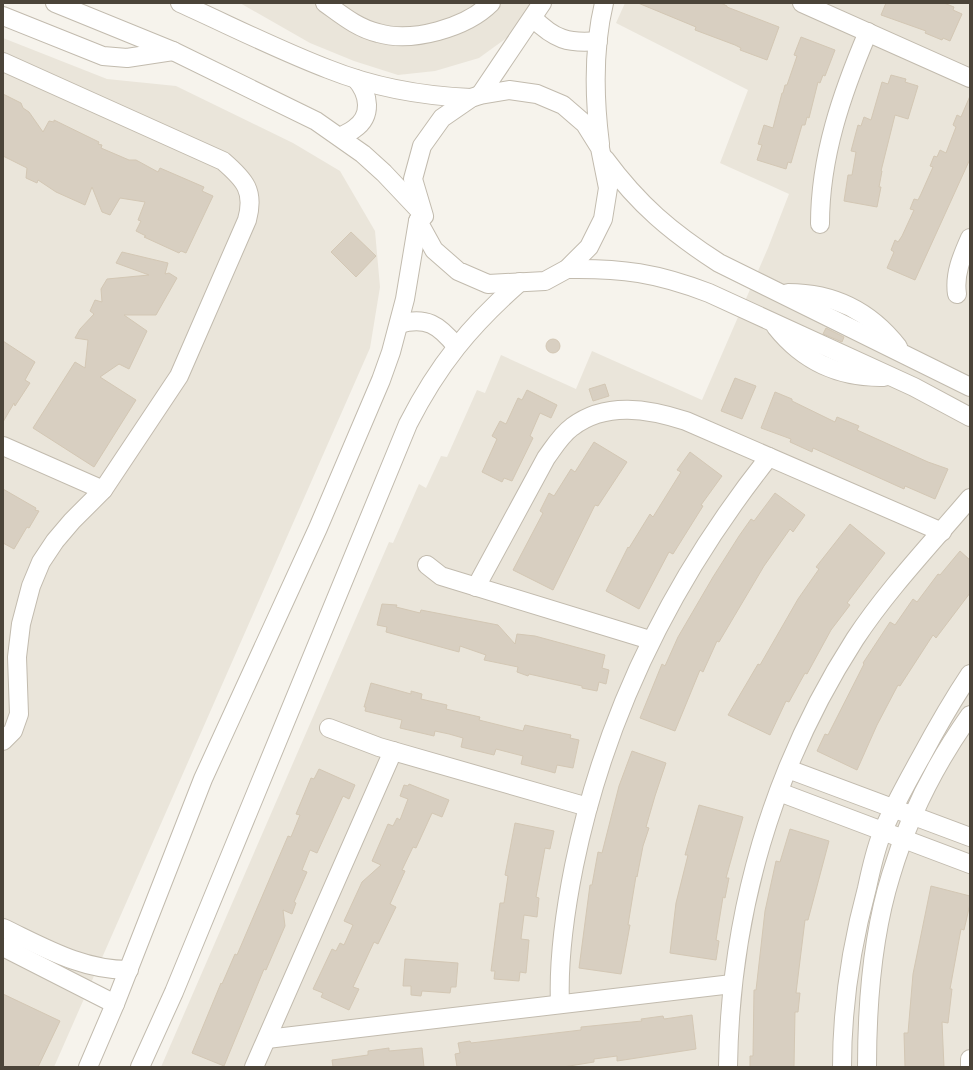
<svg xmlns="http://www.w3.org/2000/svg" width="973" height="1070" font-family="Quicksand,sans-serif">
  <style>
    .residential { fill: #eae5da }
    .building { fill: #d8cfc1; stroke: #d3c7b4 }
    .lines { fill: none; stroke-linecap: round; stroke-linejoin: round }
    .minor-casing { stroke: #c2bbae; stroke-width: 20 }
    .minor { stroke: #fff; stroke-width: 18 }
  </style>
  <rect width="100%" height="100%" fill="#f6f3ec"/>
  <!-- residential -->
  <g class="residential">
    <path d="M240,3H532L515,32L479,58L435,71L398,75L354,61L310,43Z"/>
    <path d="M625,3H970V1067H161L389,542L393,543L419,484L426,488L441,456L447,457L477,390L485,393L501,355L576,389L592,351L702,400L768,248L789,194L720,163L748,90L616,23Z"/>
    <path d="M3,38L107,79L176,86L293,143L340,171L375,231L380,287L370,348L54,1067H3Z"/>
  </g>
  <!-- building -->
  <g class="building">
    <path d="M638,3H721L727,6V7L779,27L767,60L740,50L741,48L735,45L695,30L696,27Z"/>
    <path d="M886,3H944L954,7L953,10L962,14L950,41L943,38L942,40L925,33L926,31L881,15Z"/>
    <path d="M801,37L835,50L825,76L823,75L820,83L818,82L809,118L807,117L805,125H802L791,163L788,162L786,169L757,160L762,145L758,144L764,125L773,128L782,93H783L785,85H787L797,56L794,55Z"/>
    <path d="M891,75L906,79L905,82L918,86L908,119L895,115L881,171H882L879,187H881L877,207L844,201L848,175H852L856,152L851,151L858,125L861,126L864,117L871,120L882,82L888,84Z"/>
    <path d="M3,94L21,103L23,108L29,112L43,132L49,121L54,122V120L99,142L98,144L102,145L101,148L129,160H136L158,172L160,168L204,187L202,191L213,196L186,253L181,251L179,253L144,237L146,236L136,231L141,221L138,220L145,202L120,198L110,215L102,212L92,187L85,205L56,192L38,180L37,183L26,178L27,168L3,156Z"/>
    <path d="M970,96V159L915,280L887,268L894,252L891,250L895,240L898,242L902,236L914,210L910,209L914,199L918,200L921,194L933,167L930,166L934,156L937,157L940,150L946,153L956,127L953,125L957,115L961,117Z"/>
    <path d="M351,232L376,256L356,277L331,252Z"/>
    <path d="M122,252L168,263L165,274L169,273L177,278L156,315H124L147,331L129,369L119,364L100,377L136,400L94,467L33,428L75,362L85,368L88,340L75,338L80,329L94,314L90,311L95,300L102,302L101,289L107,279L149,275L116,263Z"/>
    <path d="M826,328L844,337L842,342L823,334Z"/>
    <circle cx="553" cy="346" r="7"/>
    <path d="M3,341L35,362L25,380L30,383L15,406L14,403L3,422Z"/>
    <path d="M735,378L756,386L742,419L721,411Z"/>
    <path d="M605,384L609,396L593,401L589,389Z"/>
    <path d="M527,390L557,405L551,418L540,413L530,436L533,438L512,481L504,478L502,482L482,472L497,439L492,436L500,421L506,424L518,398L522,400Z"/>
    <path d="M775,392L792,399V401L835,422L837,417L859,426L857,430L928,462L948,469L935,499L905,486L904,489L813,448L812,452L790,442L791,439L761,428Z"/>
    <path d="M594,442L627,462L598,506L595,505L553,590L513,570L543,513L540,511L549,493L554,496L571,469L575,472Z"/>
    <path d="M690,452L722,476L701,505L703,506L673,554L669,552L639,609L606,591L628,547L629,548L650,514L653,517L681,472L677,470Z"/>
    <path d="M3,489L36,508L35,510L39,511L29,528L27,527L14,549L3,543Z"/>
    <path d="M775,493L805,515L793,532L790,529L764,566L719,642L717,641L703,672L700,670L675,731L640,718L662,664L665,666L678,637L713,577L739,536L751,519L754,521Z"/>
    <path d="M850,524L885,553L847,603L850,605L831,630L807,674L805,673L789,702L786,701L770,735L728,715L758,664L760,665L798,599L819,569L816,567Z"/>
    <path d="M960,551L970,560V593L936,638L933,635L900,686L898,685L877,725L857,770L817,751L825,734L828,735L864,664L863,663L890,622L895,625L913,599L917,602L938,574L940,575Z"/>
    <path d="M382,604L397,605L396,607L420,613L421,610L498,625L515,644L517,634L535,636L605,655L602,668L609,670L606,684L599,682L597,691L582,688V686L529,674L528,676L517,672L518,667L484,660L486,655L460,646L459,652L386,632L387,627L377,625Z"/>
    <path d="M371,683L411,694V691L422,694L421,699L447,705L446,709L480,717L479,720L523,731L525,725L571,735L570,738L579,740L573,768L557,765L555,773L548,771L521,764L523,756L496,749L494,755L461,747L463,738L449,734L435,731L434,736L400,728L402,720L365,711L366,707H364Z"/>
    <path d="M632,751L666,763L655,796L646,827L649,828L643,846L637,877L636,876L628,925H630L621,974L579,968L590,885H592L598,852L602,853L619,786Z"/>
    <path d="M319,769L355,785L349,799L343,796L317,853L310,850L302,870L307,872L294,902L296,903L292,914L283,910L285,926L266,970L264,969L224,1066L192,1053L221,983L222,984L235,954L237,955L288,836L291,837L300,815L296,814L311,778L314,779Z"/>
    <path d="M409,784L449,800L442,817L432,813L416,848L413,847L402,870L405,871L390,904L396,907L378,944L374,942L353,987L359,989L349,1010L321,997L323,993L313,989L332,949L336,951L340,943L344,945L353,925L344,921L362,882L381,865L372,861L388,824L393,826L397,818L400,820L408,799L400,796L404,785L408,786Z"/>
    <path d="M699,805L743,817L726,878H729L725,898L723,897L716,940L719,941L716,960L670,953L676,903L688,855H685Z"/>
    <path d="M515,823L554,831L550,849L545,848L536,897L539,898L537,917L524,915L521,939L529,940L526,973L520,972L519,981L494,979L495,971H491L500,903H504L508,876L505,875Z"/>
    <path d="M790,829L829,841L808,920H805L796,993H800L798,1012H795L794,1067H750V1056H753L754,990H756L765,911L776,861L780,862Z"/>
    <path d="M931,886L970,896V904L964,930L961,929L950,989H952L948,1023L942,1022L944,1067H905L904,1033H908L913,974Z"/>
    <path d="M405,959L458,963L456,987H451L450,993L422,991L421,996L411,995V986H403Z"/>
    <path d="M3,994L60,1021L38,1067H3Z"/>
    <path d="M692,1015L696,1049L617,1061V1056L594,1059V1062L563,1067H457L455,1054L460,1053L458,1043L470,1041L471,1043L581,1030V1027L642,1021L641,1019L663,1016L664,1019Z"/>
    <path d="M389,1048V1051L422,1048L424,1067H333L332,1060L368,1055V1051Z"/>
  </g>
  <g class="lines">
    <defs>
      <g id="minor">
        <path d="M55,3L173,51L316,121L363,154L384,173L419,210"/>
        <path d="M180,3C229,25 278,50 328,69C373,87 422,96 471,98"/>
        <path d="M325,3C342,15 357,28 378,33C412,43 466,28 491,3"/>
        <path d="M802,3L970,78"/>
        <path d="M3,16L103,56L127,58L173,51"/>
        <path d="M533,18C554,39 568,44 598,41"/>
        <path d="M3,62L223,161C245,180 255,191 247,220L179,376L103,490L72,521L55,541L41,562L31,586L21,624L17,657L19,714L13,731L3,741"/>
        <path d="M509,90L537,94L563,105L585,124L600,148L608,188L603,219L589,247L567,269L545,281L488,284L458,271L434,250L418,221L424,216L413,179L422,146L442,118L471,98L480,95Z"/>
        <path d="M480,95L542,3"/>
        <path d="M340,137C345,134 350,132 354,129C373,116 369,94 356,79"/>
        <path d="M600,144C594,97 593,49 604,3"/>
        <path d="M605,159C639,205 671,232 719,263L970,387"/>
        <path d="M820,224C820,156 842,93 868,32"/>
        <path d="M567,269C622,268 657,273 709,293L914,387L970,417"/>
        <path d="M788,293C833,293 870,311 898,347"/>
        <path d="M957,294C954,274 962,256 970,238"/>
        <path d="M399,324C426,316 439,325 456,346"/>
        <path d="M776,327C803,361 840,378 884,377"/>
        <path d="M3,446L103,490"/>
        <path d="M427,565L441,576L454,580L650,640"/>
        <path d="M476,587L546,458C554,447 561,435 572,427C606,401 649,409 686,421L942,532"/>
        <path d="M329,728L379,747L588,807"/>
        <path d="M788,769L970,837"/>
        <path d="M779,792L970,864"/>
        <path d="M3,928C45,948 82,970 129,970"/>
        <path d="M3,947L115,1004"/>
        <path d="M560,1004C558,958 565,911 574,866C605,714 673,578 769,457"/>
        <path d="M267,1039L732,984"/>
        <path d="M88,1067L115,1004L203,779L318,528L381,380L391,352L405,299L418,221"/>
        <path d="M140,1067L174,992L408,424C438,365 470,326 520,282"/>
        <path d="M254,1067L393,751"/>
        <path d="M728,1067C730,914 772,768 855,639C888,589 931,544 970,498"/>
        <path d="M842,1067C842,1006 851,947 867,888C871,869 875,851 882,833C893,807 907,782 921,757C936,729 952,701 970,674"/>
        <path d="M867,1067C867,1003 872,936 891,875C908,818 936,763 970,715"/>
        <path d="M970,1067V1059"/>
      </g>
    </defs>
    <!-- minor casing -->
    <use href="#minor" class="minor-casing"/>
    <!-- minor -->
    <use href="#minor" class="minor"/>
  </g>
  <!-- border -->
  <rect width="973" height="1070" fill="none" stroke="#4b4439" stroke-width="8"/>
</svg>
